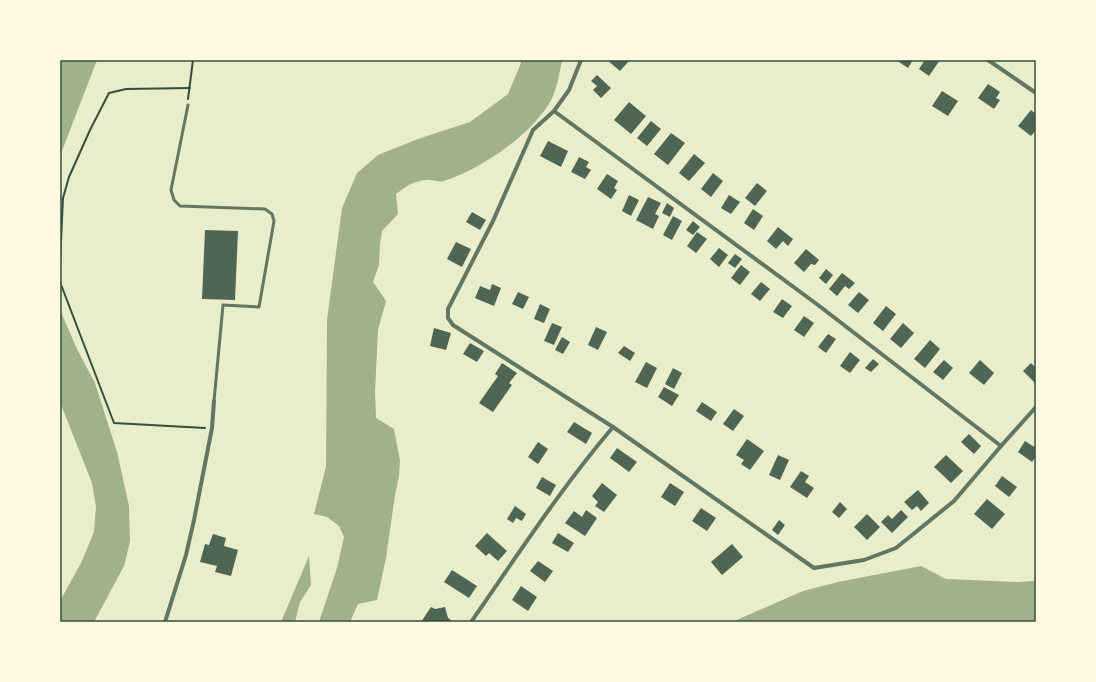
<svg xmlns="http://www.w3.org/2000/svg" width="1096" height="682" font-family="'IBM Plex Sans',sans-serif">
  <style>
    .water { fill: #a3b18a }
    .building { fill: #4f6655 }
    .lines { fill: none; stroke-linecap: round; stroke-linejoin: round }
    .path { stroke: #344e41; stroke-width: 2 }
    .service { stroke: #617663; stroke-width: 3 }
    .minor { stroke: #617663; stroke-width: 4 }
    .neatline { fill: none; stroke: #344e41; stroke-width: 1.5 }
  </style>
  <rect width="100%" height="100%" fill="#e9edc9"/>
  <!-- water -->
  <g class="water">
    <path d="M60,60H97L60,156Z"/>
    <path d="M520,60H562C559,74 557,91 549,104C528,137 481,169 444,181C438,183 432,179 426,180C414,181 405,187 396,194L398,214L382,231L380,244L379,265L373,282L386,301L378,330L375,392L376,418L394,429L400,461L399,476L395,495L386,558L377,600L358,604L350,622H319L337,568L344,537L339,526L327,517L314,514L326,467L327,320L342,208L357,173L378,155L418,139L470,122L508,94L521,63Z"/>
    <path d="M60,310L77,349L95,383L117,452L129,506L130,541L124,566L94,622H60V601L81,563L94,532L96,507L92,483L60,402Z"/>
    <path d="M309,556L311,585L300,602L295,622H281Z"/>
    <path d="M921,566L946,579L1017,582L1036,581V622H732L803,591L838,582Z"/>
  </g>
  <!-- building -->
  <g class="building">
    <path d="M607,60H627L629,61L620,71Z"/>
    <path d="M896,60H913L908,68Z"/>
    <path d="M925,60H940L929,76L919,69Z"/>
    <path d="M597,75L611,88L601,98L593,90L597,86L591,81Z"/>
    <path d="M988,84L1000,92L996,98L1000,100L994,109L978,98Z"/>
    <path d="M942,91L958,101L948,116L932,106Z"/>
    <path d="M629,102L646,116L631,134L614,120Z"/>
    <path d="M1031,110L1036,114V130L1031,136L1018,126Z"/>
    <path d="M651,121L661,129L647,146L637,138Z"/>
    <path d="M671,133L685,143L668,165L654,154Z"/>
    <path d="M548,141L568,151L561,167L540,156Z"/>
    <path d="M694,154L705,163L689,181L679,173Z"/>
    <path d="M579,157L589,162L586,167L591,170L585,179L571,172Z"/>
    <path d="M713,173L723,181L711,197L701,189Z"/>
    <path d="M607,174L618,181L614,188L617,190L611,199L597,189Z"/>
    <path d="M757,183L767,191L755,206L745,198Z"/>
    <path d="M629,195L639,200L631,216L622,211Z"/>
    <path d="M729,195L740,202L731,214L721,208Z"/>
    <path d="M648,197L661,203L655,214L659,216L653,229L636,220Z"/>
    <path d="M667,203L674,208L670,217L662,213Z"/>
    <path d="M753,209L763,216L754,230L744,223Z"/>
    <path d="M472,212L486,220L480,230L466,222Z"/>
    <path d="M673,216L682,221L672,240L663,235Z"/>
    <path d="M693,221L700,227L693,235L686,230Z"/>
    <path d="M778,227L793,239L788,246L783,241L776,249L767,241Z"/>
    <path d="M205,230L238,231L235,300L202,299Z"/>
    <path d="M697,232L707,239L696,253L687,246Z"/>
    <path d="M456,242L471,249L462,267L447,259Z"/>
    <path d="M719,248L728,255L719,267L710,259Z"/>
    <path d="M806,249L819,260L815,265L811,264L804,272L794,263Z"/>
    <path d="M735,254L742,259L735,268L728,263Z"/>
    <path d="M741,265L750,272L740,285L731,278Z"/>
    <path d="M826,269L833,275L826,284L819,278Z"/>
    <path d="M842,273L855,283L849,289L845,286L837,296L829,289Z"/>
    <path d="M761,282L770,289L760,301L751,294Z"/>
    <path d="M492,284L501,288L494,306L475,298L480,286L490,290Z"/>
    <path d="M518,292L529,297L523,309L512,304Z"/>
    <path d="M859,292L869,300L858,313L848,305Z"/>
    <path d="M782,299L792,306L783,318L773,312Z"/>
    <path d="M540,304L550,309L544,323L534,319Z"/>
    <path d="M886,306L896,314L883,331L873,323Z"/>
    <path d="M804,316L814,323L804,337L794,330Z"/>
    <path d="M552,323L562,327L554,345L544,341Z"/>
    <path d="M903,323L914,333L901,348L890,339Z"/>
    <path d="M596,327L607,332L598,350L588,345Z"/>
    <path d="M434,328L451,333L446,350L430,346Z"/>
    <path d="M828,334L836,339L826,353L818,347Z"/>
    <path d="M562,337L570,342L563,354L555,350Z"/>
    <path d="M930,340L940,349L925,368L914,359Z"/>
    <path d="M470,343L484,351L477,362L463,354Z"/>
    <path d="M624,346L635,353L630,361L618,353Z"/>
    <path d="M850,352L860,360L850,373L840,366Z"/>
    <path d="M873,359L879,364L871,372L865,368Z"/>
    <path d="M944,360L953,368L943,380L933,372Z"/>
    <path d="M980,360L994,373L984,385L969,373Z"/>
    <path d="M646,362L657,368L647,388L635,382Z"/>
    <path d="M502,363L517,373L509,383L512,385L493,412L479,403L498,376L495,374Z"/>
    <path d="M1031,363L1036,368V384L1023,371Z"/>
    <path d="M673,368L682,373L674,389L665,384Z"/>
    <path d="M664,387L679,395L672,406L658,397Z"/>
    <path d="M702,402L717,412L711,421L696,411Z"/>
    <path d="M734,409L744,416L733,431L723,424Z"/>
    <path d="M574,422L592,433L586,444L567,432Z"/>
    <path d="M969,434L981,446L974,454L961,442Z"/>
    <path d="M747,439L764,451L750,470L741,464L744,460L736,455Z"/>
    <path d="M1025,441L1036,448V456L1032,462L1018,452Z"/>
    <path d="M538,442L548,449L538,464L528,457Z"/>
    <path d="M617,448L637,462L629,472L610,458Z"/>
    <path d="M778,455L789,460L780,480L769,475Z"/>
    <path d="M946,455L963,471L951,483L934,467Z"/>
    <path d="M801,471L809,476L805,482L814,488L807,498L790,487Z"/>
    <path d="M1002,476L1017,487L1009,497L995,486Z"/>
    <path d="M542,477L556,485L550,496L536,488Z"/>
    <path d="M602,483L617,495L604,512L595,506L598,502L592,496Z"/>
    <path d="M670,483L684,492L675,506L661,497Z"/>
    <path d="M918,490L929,503L921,511L917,506L912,510L904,502Z"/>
    <path d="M987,499L1005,514L992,529L974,514Z"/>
    <path d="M840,502L847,509L839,518L832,512Z"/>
    <path d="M515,506L526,514L522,521L516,518L513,523L507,519Z"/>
    <path d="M701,508L716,518L707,531L692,521Z"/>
    <path d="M586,510L597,518L585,536L565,523L574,511L582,517Z"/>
    <path d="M901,510L908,517L892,533L881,522L888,515L892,519Z"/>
    <path d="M867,514L880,527L867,540L854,527Z"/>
    <path d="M779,520L785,525L778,535L772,530Z"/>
    <path d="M487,533L507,551L498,561L489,553L486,556L475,546Z"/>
    <path d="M558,533L574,543L568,552L552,543Z"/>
    <path d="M213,534L226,538L224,546L238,550L231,576L215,572L217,566L200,562L205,544L209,545Z"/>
    <path d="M732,544L743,557L722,575L711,562Z"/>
    <path d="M538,561L553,571L545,582L530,571Z"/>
    <path d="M452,570L477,586L469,598L444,582Z"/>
    <path d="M521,586L537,597L528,611L512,600Z"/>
    <path d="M431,607L435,609L445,607L448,618L451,620L450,622H421Z"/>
  </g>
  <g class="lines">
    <!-- path -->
    <g class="path">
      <path d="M188,99L193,60"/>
      <path d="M60,262L63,198L69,177L90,130L109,93L126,89L190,88"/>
      <path d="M60,282L114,423L205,428"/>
    </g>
    <!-- service -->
    <path class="service" d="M188,105L171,190L174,200L180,206L265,209L272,214L274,221L259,307L223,305L214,401"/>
    <!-- minor -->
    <g class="minor">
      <path d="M581,60L569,90L554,111L818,305L1001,446L1036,407"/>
      <path d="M988,60L1036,93"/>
      <path d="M554,111L533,130L493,221L448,309V318L453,325L613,427L814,568L864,560L896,548L954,501L1001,446"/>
      <path d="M165,622L186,555L194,520L212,428L214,401"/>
      <path d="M471,622C517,556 561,488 613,427"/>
    </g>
  </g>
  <!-- border -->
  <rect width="1096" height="682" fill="none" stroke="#fefae0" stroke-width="122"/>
  <rect x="61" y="61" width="974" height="560" class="neatline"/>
</svg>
